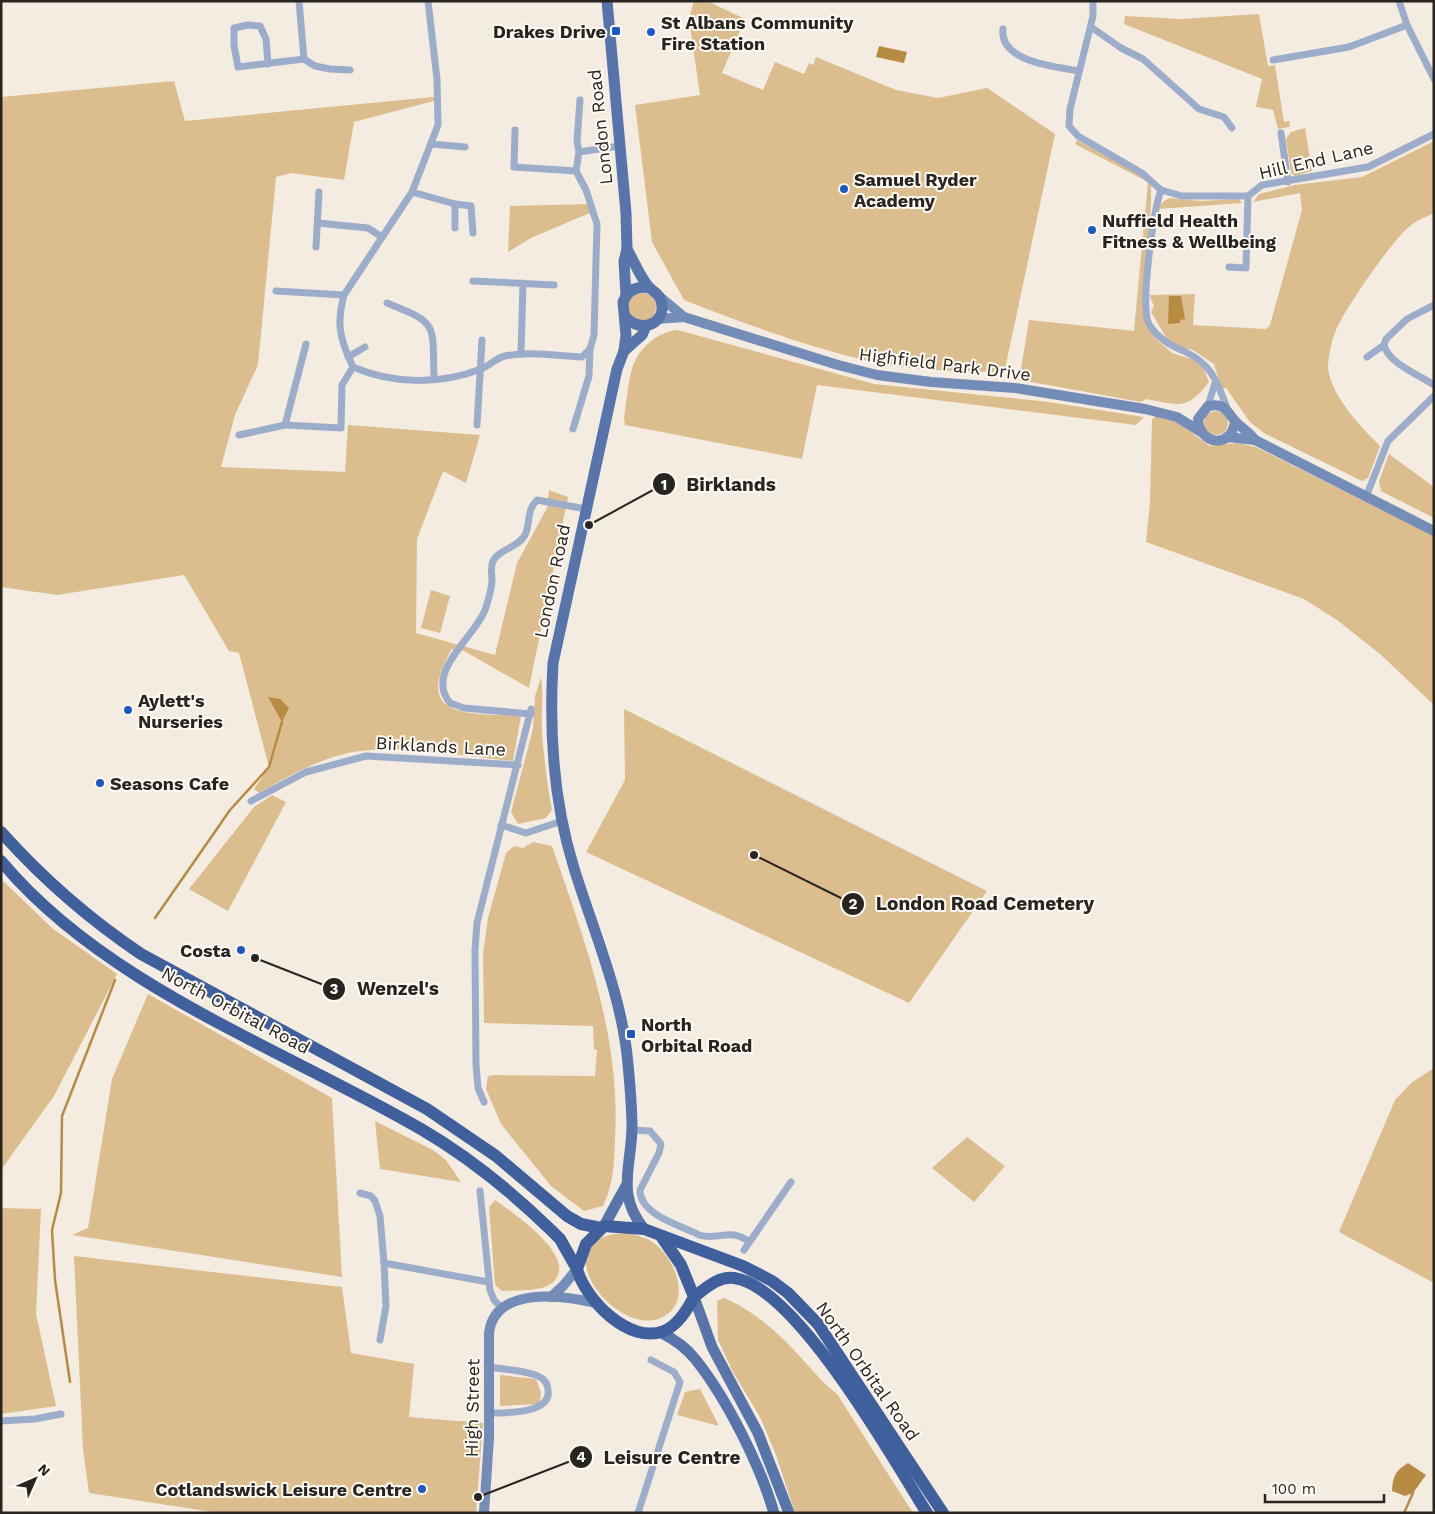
<svg xmlns="http://www.w3.org/2000/svg" width="1435" height="1514" font-family="'Work Sans',sans-serif">
  <style>
    .green { fill: #dcbd8e }
    .water { fill: #b88b43 }
    .lines { fill: none; stroke-linecap: round; stroke-linejoin: round }
    .stream { stroke: #b88b43; stroke-width: 2.5 }
    .street { stroke: #9cadcb; stroke-width: 7 }
    .secondary { stroke: #748db8; stroke-width: 10 }
    .primary { stroke: #5775aa; stroke-width: 11 }
    .highway { stroke: #3f609d; stroke-width: 12 }
    .poi-dot { fill: #1d58c4; stroke: #fffaf3; stroke-width: 2 }
    .labels { text-anchor: middle; dominant-baseline: central; stroke-width: 4; stroke-linejoin: round; paint-order: stroke }
    .poi-label { font-size: 18px; font-weight: bold; fill: #282520; stroke: #fffaf3; text-anchor: start }
    .street-label { font-size: 18px; fill: #282520; stroke: #fffaf3 }
    .leader { fill: none; stroke: #282520; stroke-width: 2 }
    .callout-dot { fill: #282520; stroke: #fffaf3; stroke-width: 2 }
    .mark-label { font-size: 15px; text-anchor: middle; font-weight: bold; fill: #fff }
    .callout-label { font-size: 19px; text-anchor: middle; font-weight: bold; fill: #282520; stroke: #fffaf3; stroke-width: 4; stroke-linejoin: round; paint-order: stroke }
  </style>
  <rect width="100%" height="100%" fill="#f4ece1"/>
  <!-- green -->
  <g class="green">
    <path d="M694,1H707L745,19L722,73L763,90L775,62L804,74L809,63L813,65L816,57L896,90L938,98L987,88L1055,134L1005,369L1001,372C957,371 911,371 868,361C805,346 743,323 684,300L652,242L635,105L700,95L689,19Z"/>
    <path d="M1259,14L1268,66L1275,65L1284,122L1290,121L1289,127L1278,129L1273,110L1256,107L1262,79L1124,24L1125,16L1181,19Z"/>
    <path d="M174,81L185,121L433,97L437,100L354,122L344,180L291,173L276,177L258,365L235,415L221,467L345,472L348,425L480,435L466,483L443,471L417,539L416,633L495,655L517,563L547,508L549,490L568,497L529,688L464,651L452,649C411,720 469,713 521,716L513,761C466,757 407,745 361,751C325,755 289,776 259,793L254,789L269,767L239,653L229,651L184,575L57,595L1,587V97Z"/>
    <path d="M1305,128L1312,171L1295,176L1291,173L1286,139L1291,132Z"/>
    <path d="M1077,140L1145,176L1151,182V204L1143,308L1147,325L1154,337L1172,353L1191,359L1203,367L1209,382C1187,411 1179,405 1146,399L1141,402L1026,381L1020,375L1029,320L1134,331L1148,182L1075,144Z"/>
    <path d="M1434,141V213C1426,217 1417,220 1410,226C1394,238 1344,310 1336,330C1332,339 1328,358 1328,368C1331,396 1361,427 1380,446L1368,478L1362,481L1264,433L1250,422L1226,388L1222,389L1214,364L1193,350L1176,346L1167,339L1151,312L1154,306L1149,295L1195,294L1193,325L1266,329L1270,325L1302,210L1300,193L1253,202L1259,194L1295,185L1362,177Z"/>
    <path d="M1170,198L1201,201L1239,199L1242,203L1157,209L1164,201Z"/>
    <path d="M591,204L592,212L531,238L508,252L510,206Z"/>
    <circle cx="642" cy="307" r="14"/>
    <path d="M678,330L874,384L1049,402L1144,417L1136,425L817,385L802,459L625,425L624,419C626,405 629,372 635,361C643,344 661,331 678,330Z"/>
    <circle cx="1216" cy="423" r="12"/>
    <path d="M1156,416L1177,422L1210,446L1237,443L1256,447L1434,536V705L1380,654L1337,620L1304,599L1146,542L1150,502L1152,419Z"/>
    <path d="M1389,454L1434,487V518L1381,491L1379,481Z"/>
    <path d="M431,590L450,596L440,633L421,628Z"/>
    <path d="M541,677C544,696 541,713 542,732C544,758 547,784 552,810L546,818L518,824L511,812L533,729L535,696Z"/>
    <path d="M624,709L987,891L909,1003L586,852L625,780Z"/>
    <path d="M272,795L286,802L228,911L189,889L254,807Z"/>
    <path d="M533,842L552,846C585,941 621,1037 615,1139C614,1165 614,1182 603,1206L584,1211L551,1186L501,1124L486,1089L488,1076L495,1075L595,1076L597,1050L594,1049L593,1026L484,1023L483,954L488,918L506,853L514,846L523,848Z"/>
    <path d="M1,879L52,928L117,974L54,1096L1,1170Z"/>
    <path d="M148,994L332,1098L342,1277L72,1235L88,1228L112,1079Z"/>
    <path d="M1434,1068V1283L1339,1232L1395,1100L1411,1083Z"/>
    <path d="M375,1121L433,1150L446,1160L461,1182L380,1169Z"/>
    <path d="M967,1137L1005,1166L974,1202L932,1168Z"/>
    <path d="M495,1200C512,1212 582,1259 552,1283C541,1292 516,1290 502,1291L495,1285L489,1207Z"/>
    <path d="M1,1208L41,1209L36,1314L56,1406L1,1414Z"/>
    <path d="M629,1233C638,1236 646,1237 654,1243C675,1259 693,1301 663,1317C616,1341 535,1234 629,1233Z"/>
    <path d="M74,1256L342,1287L351,1353L414,1364L409,1417L483,1423L476,1513H219L89,1493L83,1449Z"/>
    <path d="M724,1298C755,1311 782,1336 804,1361C815,1373 824,1384 837,1394L913,1513H795L776,1455L760,1417L733,1372L718,1340L717,1301Z"/>
    <path d="M500,1375L536,1379L541,1393L540,1404L500,1406Z"/>
    <path d="M700,1389L719,1426L677,1415L685,1392Z"/>
  </g>
  <!-- water -->
  <g class="water">
    <path d="M879,46L907,52L904,63L876,57Z"/>
    <path d="M1169,296H1181L1185,319L1180,320V323L1168,324Z"/>
    <path d="M268,697L280,699L289,708L282,722Z"/>
    <path d="M1408,1463L1426,1475L1413,1493L1405,1496L1392,1491C1393,1476 1395,1471 1408,1463Z"/>
  </g>
  <g class="lines">
    <!-- stream -->
    <g class="stream">
      <path d="M155,918L230,810L269,767L282,722"/>
      <path d="M70,1382L55,1280L52,1230L61,1193L62,1116L115,980"/>
      <path d="M1404,1513L1413,1493"/>
    </g>
    <!-- street -->
    <g class="street">
      <path d="M299,1L304,59"/>
      <path d="M428,1L437,79L438,125L412,192L344,295C336,325 340,339 353,367C392,384 440,385 481,369C489,366 496,358 505,356C529,351 557,356 582,357L590,349L594,335L597,224L586,190L576,171L579,152L619,146"/>
      <path d="M1093,1V16L1070,109L1069,126L1078,136L1142,173L1161,190L1182,196H1248L1262,185L1368,167L1434,134"/>
      <path d="M1399,1L1407,25L1434,79"/>
      <path d="M1091,27L1121,48L1143,59L1199,109L1224,117L1232,128"/>
      <path d="M1003,29C999,62 1057,67 1079,71"/>
      <path d="M1273,60L1349,47L1407,25"/>
      <path d="M268,64L266,39L260,26L248,25L234,28V45L238,67L304,59L315,66L330,69L350,70"/>
      <path d="M515,130L514,167L576,171"/>
      <path d="M1281,133L1288,182"/>
      <path d="M431,144L465,147"/>
      <path d="M579,152L577,141L580,100"/>
      <path d="M1161,190C1153,213 1141,300 1148,322C1150,327 1156,334 1160,337C1168,345 1177,348 1186,352C1213,366 1217,382 1227,408"/>
      <path d="M412,192L455,204L471,206L473,233"/>
      <path d="M318,223L368,228L382,237"/>
      <path d="M455,228V204"/>
      <path d="M316,247L319,192"/>
      <path d="M1229,267L1246,268L1248,196"/>
      <path d="M473,281L554,285"/>
      <path d="M276,291L344,295"/>
      <path d="M387,303C440,324 432,324 434,378"/>
      <path d="M306,344L285,425L341,428L342,385L353,367"/>
      <path d="M1384,345C1388,363 1419,375 1434,385"/>
      <path d="M521,354L523,283"/>
      <path d="M348,357L365,347"/>
      <path d="M1367,357L1384,345L1386,339L1407,319L1434,305"/>
      <path d="M1208,406L1215,383"/>
      <path d="M477,425L482,340"/>
      <path d="M573,429L589,376L590,349"/>
      <path d="M239,435L285,425"/>
      <path d="M1366,497L1388,441L1434,396"/>
      <path d="M531,714L464,708L450,703C424,672 475,637 485,610C488,601 492,589 492,580C492,574 490,568 493,561C499,549 518,548 525,535C531,522 526,511 537,500L586,509"/>
      <path d="M251,801L306,772L366,756L518,765"/>
      <path d="M501,825L526,833L562,821"/>
      <path d="M484,1102L478,1088L476,1065L475,950L477,923L531,709"/>
      <path d="M632,1130L650,1131L661,1144L659,1153L640,1190C640,1215 680,1225 699,1235C719,1241 730,1227 749,1242"/>
      <path d="M480,1191L490,1290L494,1300L502,1308"/>
      <path d="M360,1193L371,1196L375,1201L380,1216L384,1263L488,1282"/>
      <path d="M744,1250L791,1182"/>
      <path d="M380,1340L386,1306L384,1263"/>
      <path d="M490,1413C505,1413 552,1414 548,1390C548,1385 545,1380 540,1377C527,1370 505,1370 490,1367"/>
      <path d="M1,1421L35,1419L61,1414"/>
      <path d="M638,1513L680,1382L674,1372L651,1360"/>
    </g>
    <!-- secondary -->
    <g class="secondary">
      <path d="M659,296L684,317"/>
      <path d="M657,319L684,317L838,365L877,375L931,382L1015,388L1145,409L1177,417L1201,432"/>
      <path d="M1235,421C1232,449 1200,446 1198,419L1208,406C1226,402 1227,413 1237,423C1243,429 1250,433 1255,440"/>
      <path d="M1227,437L1255,440L1434,531"/>
      <path d="M551,1297L563,1286L577,1269"/>
      <path d="M484,1513L489,1438V1333C495,1286 562,1295 595,1303"/>
    </g>
    <!-- primary -->
    <g class="primary">
      <path d="M607,1L626,213L627,249L624,261L626,295"/>
      <path d="M625,316C638,334 668,325 661,301C659,293 653,292 648,286C639,275 634,261 627,249"/>
      <path d="M624,351L642,335L646,326"/>
      <path d="M604,1226L626,1186"/>
      <path d="M644,1229C616,1194 631,1169 632,1128C632,1107 630,1086 628,1064C622,995 594,933 574,868C553,801 549,732 553,663L617,369L624,351L626,335L623,302C628,290 637,285 649,288"/>
      <path d="M694,1297L712,1347L758,1433L789,1513"/>
      <path d="M660,1332C674,1339 686,1347 696,1360C727,1399 760,1465 774,1513"/>
    </g>
    <!-- highway -->
    <g class="highway">
      <path d="M1,832C43,879 89,919 141,954L427,1109L496,1156L567,1216L581,1224L601,1228"/>
      <path d="M1,861C105,986 283,1049 421,1129C469,1157 512,1192 552,1231L560,1239L577,1269"/>
      <path d="M661,1236L681,1265L694,1297C687,1310 678,1325 664,1331C629,1345 585,1299 577,1269L586,1244L604,1226L644,1229L743,1266L772,1281L788,1293L818,1324L943,1513"/>
      <path d="M694,1297C706,1288 718,1276 734,1278C796,1286 894,1460 927,1513"/>
    </g>
  </g>
  <!-- markers -->
  <g class="poi-dot">
    <rect x="611" y="26" width="10" height="10" rx="2.5"/>
    <circle cx="651" cy="32" r="5"/>
    <circle cx="844" cy="189" r="5"/>
    <circle cx="1092" cy="230" r="5"/>
    <circle cx="128" cy="710" r="5"/>
    <circle cx="100" cy="783" r="5"/>
    <circle cx="241" cy="950" r="5"/>
    <rect x="626" y="1029" width="10" height="10" rx="2.5"/>
    <circle cx="422" cy="1489" r="5"/>
  </g>
  <g class="labels">
    <!-- poi labels -->
    <g class="poi-label">
      <text x="661" y="22">St Albans Community<tspan x="661" dy="21">Fire Station</tspan></text>
      <text x="606" y="31" text-anchor="end">Drakes Drive</text>
      <text x="854" y="179">Samuel Ryder<tspan x="854" dy="21">Academy</tspan></text>
      <text x="1102" y="220">Nuffield Health<tspan x="1102" dy="21">Fitness &amp; Wellbeing</tspan></text>
      <text x="138" y="700">Aylett's<tspan x="138" dy="21">Nurseries</tspan></text>
      <text x="110" y="783">Seasons Cafe</text>
      <text x="231" y="950" text-anchor="end">Costa</text>
      <text x="641" y="1024">North<tspan x="641" dy="21">Orbital Road</tspan></text>
      <text x="412" y="1489" text-anchor="end">Cotlandswick Leisure Centre</text>
    </g>
    <!-- street labels -->
    <g class="street-label">
      <text transform="translate(600 127) rotate(-96)">London Road</text>
      <text transform="translate(1316 160) rotate(-13)">Hill End Lane</text>
      <text transform="translate(945 364) rotate(7)">Highfield Park Drive</text>
      <text transform="translate(552 581) rotate(-78)">London Road</text>
      <text transform="translate(441 746) rotate(3)">Birklands Lane</text>
      <text transform="translate(236 1010) rotate(28)">North Orbital Road</text>
      <text transform="translate(868 1371) rotate(55)">North Orbital Road</text>
      <text transform="translate(472 1408) rotate(-89)">High Street</text>
    </g>
  </g>
  <!-- callouts -->
  <path class="leader" d="M589 525L664 484M754 855L853 904M255 958L334 989M478 1497L581 1457"/>
  <g class="callout-dot">
    <circle cx="589" cy="525" r="5"/>
    <circle cx="754" cy="855" r="5"/>
    <circle cx="255" cy="958" r="5"/>
    <circle cx="478" cy="1497" r="5"/>
    <circle cx="664" cy="484" r="12"/>
    <circle cx="853" cy="904" r="12"/>
    <circle cx="334" cy="989" r="12"/>
    <circle cx="581" cy="1457" r="12"/>
  </g>
  <g class="mark-label">
    <text x="664" y="490">1</text>
    <text x="853" y="909">2</text>
    <text x="334" y="994">3</text>
    <text x="581" y="1462">4</text>
  </g>
  <g class="callout-label">
    <text x="731" y="491">Birklands</text>
    <text x="985" y="910">London Road Cemetery</text>
    <text x="398" y="995">Wenzel's</text>
    <text x="672" y="1464">Leisure Centre</text>
  </g>
  <!-- border -->
  <rect width="1435" height="1514" fill="none" stroke="#282520" stroke-width="5"/>
  <!-- north arrow -->
  <g transform="translate(35 1479) rotate(45)" stroke="#fffaf3" stroke-width="4" paint-order="stroke">
  <path d="M0-4L9 19L0 12L-9 19Z" fill="#282520"/>
  <text y="-8" font-size="14" font-weight="bold" text-anchor="middle" fill="#282520">N</text>
  </g>
  <!-- scale -->
  <path d="M1265 1494v8h119v-8" fill="none" stroke="#282520" stroke-width="2.5"/>
  <text x="1272" y="1494" font-size="15" fill="#282520" stroke="#fffaf3" stroke-width="4" paint-order="stroke">100 m</text>
</svg>
